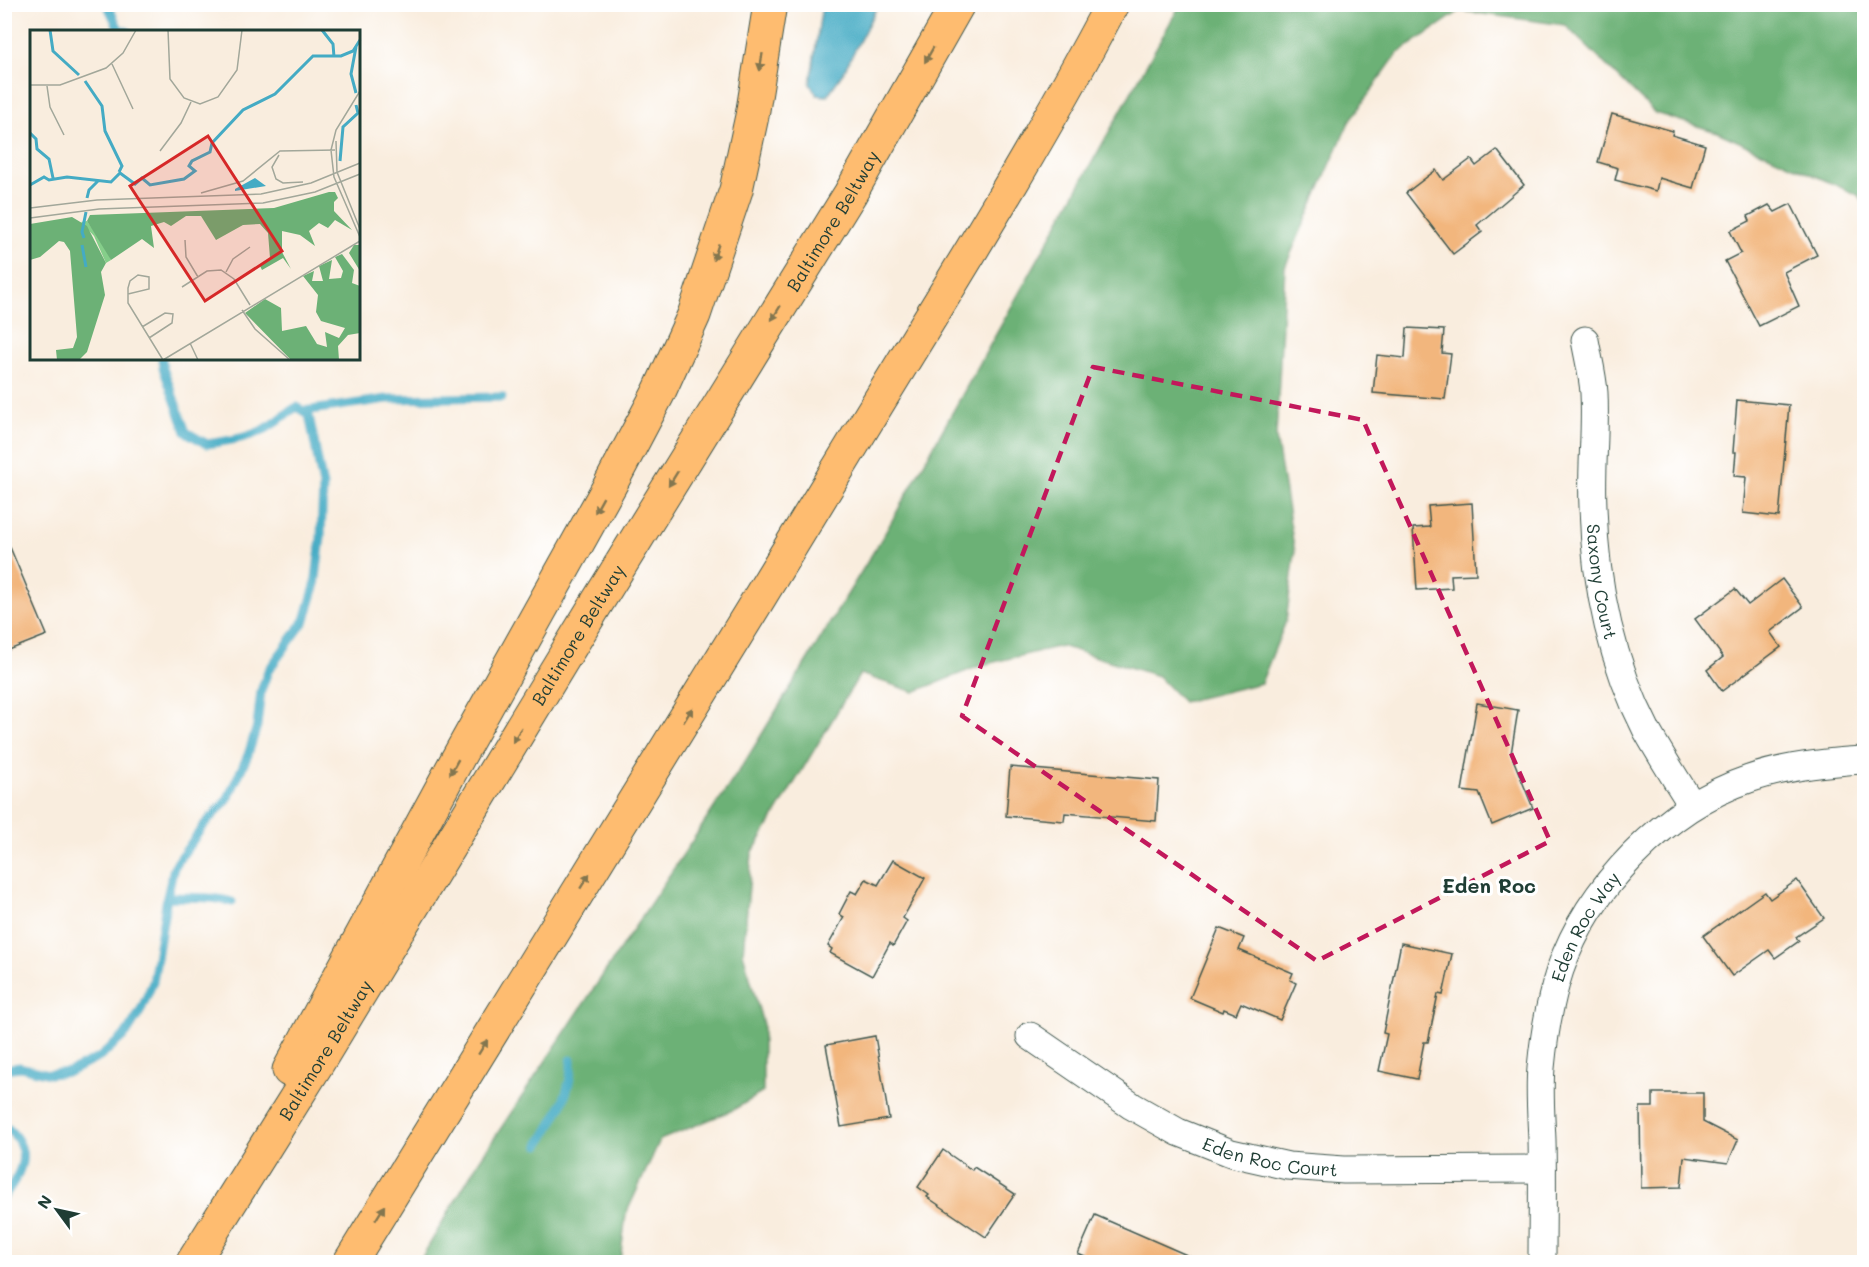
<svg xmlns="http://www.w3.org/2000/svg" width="1869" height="1267" font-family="Mali,sans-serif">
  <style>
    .forest { fill: #6cb176; stroke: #467755; stroke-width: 1.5 }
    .water { fill: #44abc4; stroke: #32747c; stroke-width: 1.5 }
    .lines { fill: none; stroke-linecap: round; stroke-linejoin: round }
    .stream { stroke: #44abc4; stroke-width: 9 }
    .building { fill: #f2b67d }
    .street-casing { stroke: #40574e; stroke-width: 29 }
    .highway-casing { stroke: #40574e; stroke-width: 35 }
    .street { stroke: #fff; stroke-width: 27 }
    .highway { stroke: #febc70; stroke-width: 33 }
    .oneway { fill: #83764f }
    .marked { fill: none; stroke: #c2185b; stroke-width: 4.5; stroke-dasharray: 12 8; stroke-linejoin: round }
    .labels { text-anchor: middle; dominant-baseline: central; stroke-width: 6; stroke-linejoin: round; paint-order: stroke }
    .street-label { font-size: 18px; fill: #1f3d34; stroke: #fff }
    .neighbourhood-label { font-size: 20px; font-weight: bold; fill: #1f3d34; stroke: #fff }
    .inset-river { fill: none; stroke: #44abc4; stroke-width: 3 }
    .inset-road { fill: none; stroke: #a2a79a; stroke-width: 1.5 }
    .view { fill: #d62828; fill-opacity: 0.15; stroke: #d62828; stroke-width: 3 }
    .inset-edge { fill: none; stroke: #1f3d34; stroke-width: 3 }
  </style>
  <rect width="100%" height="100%" fill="#fff"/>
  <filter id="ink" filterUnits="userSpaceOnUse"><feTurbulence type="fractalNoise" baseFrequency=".0167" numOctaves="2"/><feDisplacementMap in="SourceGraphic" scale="12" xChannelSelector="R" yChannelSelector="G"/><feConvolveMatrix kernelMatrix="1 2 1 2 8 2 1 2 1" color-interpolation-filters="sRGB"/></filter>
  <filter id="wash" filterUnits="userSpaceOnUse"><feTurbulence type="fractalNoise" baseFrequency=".008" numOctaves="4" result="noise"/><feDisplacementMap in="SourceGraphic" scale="24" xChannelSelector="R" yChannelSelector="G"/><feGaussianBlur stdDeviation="1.35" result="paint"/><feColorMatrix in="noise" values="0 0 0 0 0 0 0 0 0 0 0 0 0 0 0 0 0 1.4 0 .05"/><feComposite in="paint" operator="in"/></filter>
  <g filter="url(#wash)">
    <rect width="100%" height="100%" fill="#f9edde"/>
    <!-- forest -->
    <path class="forest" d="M1860,4L1864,6V204L1858,195L1717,132L1655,113L1565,25L1460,11L1397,54L1349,122L1285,267L1276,437L1295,553L1286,621L1261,683L1183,702L1158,676L1061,646L982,665L914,692L860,674L752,853L743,953L763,1024V1092L733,1110L660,1140L626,1214L620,1262H419L477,1164L746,760L885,533L1180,5Z"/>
    <!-- water -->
    <path class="water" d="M822,5H878L843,73L827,96L817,95L810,84Z"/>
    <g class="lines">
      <!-- stream -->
      <g class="stream">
        <path d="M107,4L119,29L128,32"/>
        <path d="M304,411L387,399L502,397"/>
        <path d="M167,897C189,898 211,896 232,902"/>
        <path d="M4,1069L20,1067L49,1074L69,1072L100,1057L126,1034L140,1012L153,982L167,897L174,867L204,825L227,800L248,755L257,726L261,691L268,671L305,620L315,586L321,538L323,486L309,415L297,407C287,412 280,420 270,426C255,437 226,441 207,444L186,432L163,368L162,358"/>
        <path d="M4,1125C33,1148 24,1170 4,1196"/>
        <path d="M539,1145C555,1119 573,1091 571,1060"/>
      </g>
    </g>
    <g id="blocks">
      <!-- building -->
      <g class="building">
        <path d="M1612,114L1673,131L1672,135L1705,145L1693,188L1659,178L1656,191L1615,180L1618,168L1598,162Z"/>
        <path d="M1497,150L1524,185L1477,225L1482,232L1453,254L1406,193L1436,170L1443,180L1471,159L1476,166Z"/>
        <path d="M1791,204L1817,255L1784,272L1799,306L1759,326L1725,261L1741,253L1730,231L1750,221L1748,216L1769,205L1775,212Z"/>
        <path d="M1407,328L1444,330L1442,353L1451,354L1445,399L1373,393L1377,355L1405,358Z"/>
        <path d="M1737,400L1789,405L1779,517L1743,513L1746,477L1734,476L1736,452H1733Z"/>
        <path d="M1472,503L1476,574L1451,575L1452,588L1417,590L1413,528L1430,527L1428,506Z"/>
        <path d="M4,533L47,635L4,652Z"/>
        <path d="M1782,579L1803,607L1770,632L1781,647L1722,691L1707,670L1723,657L1695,619L1735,589L1748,605Z"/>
        <path d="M1477,703L1518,710L1511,754L1533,808L1492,825L1479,793L1462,791Z"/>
        <path d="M1010,767L1159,780L1156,821L1065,813L1064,821L1006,816Z"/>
        <path d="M893,860L925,878L903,918L907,921L893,946L890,943L872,976L830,953L832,949L828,946L844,917L839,914L851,891L857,894L866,879L878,885Z"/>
        <path d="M1797,880L1824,918L1796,937L1799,941L1775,958L1769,950L1732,976L1703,936L1765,892L1770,899Z"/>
        <path d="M1219,928L1244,938L1239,950L1293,973L1290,980L1296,983L1280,1020L1241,1003L1236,1014L1224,1009L1223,1012L1190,998Z"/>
        <path d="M1401,943L1452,954L1443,995L1438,994L1428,1042H1424L1417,1079L1379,1071L1387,1034L1383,1033Z"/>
        <path d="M875,1036L889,1119L841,1127L826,1045Z"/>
        <path d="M1653,1093H1703V1122L1738,1140L1728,1163L1684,1157L1681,1187L1641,1188L1640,1107H1653Z"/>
        <path d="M943,1150L972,1170L974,1167L1015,1194L986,1237L927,1197L929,1195L918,1187Z"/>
        <path d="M1095,1215L1205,1263H1099L1078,1254Z"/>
      </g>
    </g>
  </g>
  <g filter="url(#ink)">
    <use href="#blocks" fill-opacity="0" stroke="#40574e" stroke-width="1.5"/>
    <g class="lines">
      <defs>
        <g id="street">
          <path id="s1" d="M1585,340C1588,357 1593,376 1594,393C1596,431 1591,469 1593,507C1595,585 1611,661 1647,731C1661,756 1677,781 1692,805"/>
          <path id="s2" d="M1030,1036L1132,1106L1178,1132L1231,1153L1288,1166L1344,1170L1542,1169"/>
          <path id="s3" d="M1542,1262C1542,1222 1543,1181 1542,1140C1541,1116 1539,1091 1541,1068C1544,1036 1550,1000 1560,970C1588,888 1666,807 1749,779C1786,766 1826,762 1864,760"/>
        </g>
        <g id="highway">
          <path d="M289,1070L459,756L610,485L659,392L694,315L736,190L752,116L770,4"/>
          <path id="s4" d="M193,1262L317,1064L595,606L850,194L958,4"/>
          <path d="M350,1262C517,990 687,718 853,444C941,299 1033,155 1112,4"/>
        </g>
      </defs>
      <!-- street casing -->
      <use href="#street" class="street-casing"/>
      <!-- highway casing -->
      <use href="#highway" class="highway-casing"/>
      <!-- street -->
      <use href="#street" class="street"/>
      <!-- highway -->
      <use href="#highway" class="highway"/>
    </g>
    <!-- one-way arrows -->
    <defs><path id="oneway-solid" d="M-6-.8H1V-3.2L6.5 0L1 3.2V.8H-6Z" transform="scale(1.5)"/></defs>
    <g class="oneway">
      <use href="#oneway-solid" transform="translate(929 55) rotate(120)"/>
      <use href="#oneway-solid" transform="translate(761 62) rotate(100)"/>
      <use href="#oneway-solid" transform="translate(716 252) rotate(108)"/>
      <use href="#oneway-solid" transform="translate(776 313) rotate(122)"/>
      <use href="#oneway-solid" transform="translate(673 479) rotate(122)"/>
      <use href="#oneway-solid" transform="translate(599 505) rotate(119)"/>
      <use href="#oneway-solid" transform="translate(688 715) rotate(-58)"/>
      <use href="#oneway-solid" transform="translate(517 735) rotate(121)"/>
      <use href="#oneway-solid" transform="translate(454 767) rotate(119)"/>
      <use href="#oneway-solid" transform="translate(585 881) rotate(-58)"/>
      <use href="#oneway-solid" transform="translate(483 1047) rotate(-58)"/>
      <use href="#oneway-solid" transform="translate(380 1213) rotate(-58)"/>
    </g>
  </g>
  <!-- marked area -->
  <path class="marked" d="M1093,367L1363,420L1550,841L1317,961L962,716Z"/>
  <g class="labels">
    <!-- street labels -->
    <g class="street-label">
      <text stroke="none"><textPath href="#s4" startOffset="1222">Baltimore Beltway</textPath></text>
      <text stroke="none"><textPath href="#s1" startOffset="243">Saxony Court</textPath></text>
      <text stroke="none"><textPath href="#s4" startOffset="736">Baltimore Beltway</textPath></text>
      <text stroke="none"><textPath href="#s3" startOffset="344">Eden Roc Way</textPath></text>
      <text stroke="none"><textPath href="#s4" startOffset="250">Baltimore Beltway</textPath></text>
      <text stroke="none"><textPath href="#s2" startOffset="273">Eden Roc Court</textPath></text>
    </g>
    <!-- neighbourhood labels -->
    <g class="neighbourhood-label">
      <text x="1489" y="885">Eden Roc</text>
    </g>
  </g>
  <!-- overview -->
  <g transform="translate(30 30)">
    <rect width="330" height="330" fill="#f9edde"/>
    <path d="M57,191L77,220L81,230L76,233L64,206L51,192Z" fill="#85ce8a"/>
    <path d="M299,162H305L308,168L304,172V181L322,200L305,190L298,198L289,193L279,201L285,216L270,205L252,201V222L261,239L253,228L232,240L230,236L240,228L238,203L230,194L213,195L186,210L171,186H156L141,196L134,192L121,196L124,218L112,209L81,230L57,191L60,185L244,178ZM42,187L57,196L76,233L71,242L75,265L57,322L49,330H27L26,320L43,318L47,307L40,221L34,212L29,211L10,227L0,230V194ZM324,215H330V241L319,223ZM312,224L324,240L322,253L330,256V303L318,305L308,316L309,330H261L215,283L235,269L251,278L252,301L276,296L287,314L297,317L295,302L309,308L315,298L291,291L286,282L288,265L273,246L284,241L282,251H293L289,236L302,230L299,249L311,248L313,241L305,227Z" fill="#6cb176"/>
    <path d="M225,148L236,156L205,161V159Z" fill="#44abc4"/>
    <path class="inset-river" d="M20,0L23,21L49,45M292,0L303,14L304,27M55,51L72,76L75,101L92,136L89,142M326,63L321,44L326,17M0,103L6,109L7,119L19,129L23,148M310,131L313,97L328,83L326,75M0,155L14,147L19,150L37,147L81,152L90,143L105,154L112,148L120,155L154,149L165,141L159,136L162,131L180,122L182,113L213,80L245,64L283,26H311L323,21L330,10M57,168L59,160L68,151M54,208L52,202L56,182M52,215L56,237"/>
    <path class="inset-road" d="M138,0L140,49L154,68L170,74L188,67L207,40L212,0M82,34L103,79M0,55H30L76,38L93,23L106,0M17,56L20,77L34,105M330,61L306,100L301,120L304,147L330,207M306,111L307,142L330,199M130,121L151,93L161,72M249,125L242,137L246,149L253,153L273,152M171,163L213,151L250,121L305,120M0,178L67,170L231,164L281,153L330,133M0,188L69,179L233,173L285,162L330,144M155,210L156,227L168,247M196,242L203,229L220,217M152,257L177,241L191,240L204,249L220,275M98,264L119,259V247L108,245L100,251L98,258V273L133,330M212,280L225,299L260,330M112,297L135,283L143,284L142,293L119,308M160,313L168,330M133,330L330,211"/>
    <path class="view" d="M178,106L252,221L175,271L100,156Z"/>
    <rect width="330" height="330" class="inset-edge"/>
  </g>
  <!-- margin -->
  <rect width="1869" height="1267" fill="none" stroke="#fff" stroke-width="24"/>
  <!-- north arrow -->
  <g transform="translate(57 1210) rotate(303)" stroke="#ffffff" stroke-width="4.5" paint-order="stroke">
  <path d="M0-4.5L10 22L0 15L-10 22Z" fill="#1f3d34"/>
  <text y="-9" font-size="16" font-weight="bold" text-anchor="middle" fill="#1f3d34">N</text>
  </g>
</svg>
